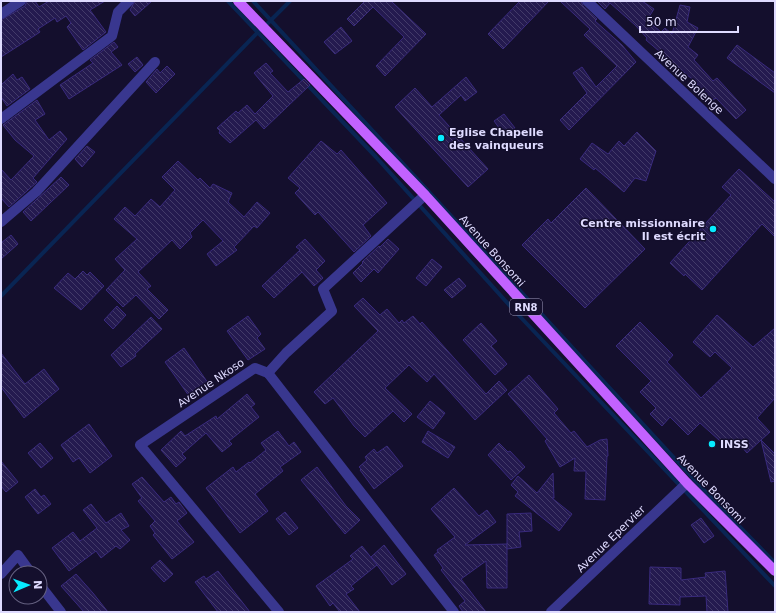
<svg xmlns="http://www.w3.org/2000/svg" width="776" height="613" font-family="'DejaVu Sans',sans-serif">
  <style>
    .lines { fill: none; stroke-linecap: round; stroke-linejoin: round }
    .stream { stroke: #092553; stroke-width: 4 }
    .building { fill: url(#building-back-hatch); stroke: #392a7d }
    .minor { stroke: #39378f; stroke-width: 10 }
    .major { stroke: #c262ff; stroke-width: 10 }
    .poi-dot { fill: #07eaff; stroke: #140f2d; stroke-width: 1.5 }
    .labels { text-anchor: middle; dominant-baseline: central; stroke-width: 3; stroke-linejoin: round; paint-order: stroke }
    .shield { fill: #140f2d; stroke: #a29ec0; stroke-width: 1 }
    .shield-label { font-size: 10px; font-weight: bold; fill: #dfdbff }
    .street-label { font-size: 11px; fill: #dfdbff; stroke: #140f2d }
    .poi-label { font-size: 11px; font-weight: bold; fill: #dfdbff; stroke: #140f2d; text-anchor: start }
  </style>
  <defs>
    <pattern id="building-back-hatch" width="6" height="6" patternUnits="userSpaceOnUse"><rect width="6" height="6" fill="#241a4f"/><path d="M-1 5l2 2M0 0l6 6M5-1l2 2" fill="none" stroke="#433b69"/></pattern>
  </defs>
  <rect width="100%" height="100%" fill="#140f2d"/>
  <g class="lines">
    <!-- stream -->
    <g class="stream">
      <path d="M228,1L376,157L510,306L775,586"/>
      <path d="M253,1L700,486L775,563"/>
      <path d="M264,27L290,1"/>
      <path d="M1,296L259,31"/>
    </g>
  </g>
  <!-- building -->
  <g class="building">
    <path d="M27,1H35L39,7L49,1H105L90,10L106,32L83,50L67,27L71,23L66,16L57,22L55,18L38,29L40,32L34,36L1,57V20L25,6Z"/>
    <path d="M135,1H152L135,16L130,10Z"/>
    <path d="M365,1H391L426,34L385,76L376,66L404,37L373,7L354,26L347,19Z"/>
    <path d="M520,1H549L503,49L488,34Z"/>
    <path d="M560,1H581L583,6L597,19L595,21L622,45L636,62L569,130L560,120L587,93L573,73L582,67L596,87L617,66L584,35L590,29Z"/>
    <path d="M597,1H642L654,9L647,20L661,32L665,28L672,34L680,5L690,7L687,22L698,28L688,47L698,55L694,60L713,81L717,78L746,110L736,119L716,98L710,102L693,78L692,79L646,40L647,38L635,25L610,3L605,9Z"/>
    <path d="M341,27L352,41L335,54L324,42Z"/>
    <path d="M114,42L118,47L111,52L122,65L69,99L60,85L93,63L90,60Z"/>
    <path d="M737,45L775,73V93L727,58Z"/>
    <path d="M137,57L143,65L135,72L128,64Z"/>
    <path d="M266,63L273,71L270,73L288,92L304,79L310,85L264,129L256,120L230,143L219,133L220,131L217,128L236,111L238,113L247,105L255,114L273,96L254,73Z"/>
    <path d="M167,66L175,74L156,93L146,82L157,69L160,73Z"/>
    <path d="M13,74L17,80L22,77L30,89L7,106L1,97V85Z"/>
    <path d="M466,77L477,92L465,101L461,95L439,115L488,169L468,187L395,107L415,88L432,107Z"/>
    <path d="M37,100L45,114L35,120L49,140L60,131L67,139L33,178L37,182L9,207L1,198V169L11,180L34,156L15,140L3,125Z"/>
    <path d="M504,114L515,128L505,136L494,121Z"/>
    <path d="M637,132L656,151L646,181L635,178L624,192L595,168L594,170L580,159L592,143L608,154L619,141L624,146Z"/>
    <path d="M321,141L337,154L341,150L387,203L363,225L371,236L354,252L318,212L315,215L295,193L300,188L288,178Z"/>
    <path d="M87,146L95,152L82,167L75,159Z"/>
    <path d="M178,161L198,180L200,178L210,188L213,184L232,193L228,202L244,217L257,202L270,213L257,228L254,226L234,247L237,250L216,266L207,254L223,241L203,220L190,233L192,237L180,249L172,240L138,272L151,286L147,289L168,310L159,319L136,295L123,307L106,290L125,270L115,259L137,239L114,219L125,207L135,216L151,199L160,207L175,190L162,177Z"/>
    <path d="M739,169L775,202V237L762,224L702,290L685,274L684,276L670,263L731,195L722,187Z"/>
    <path d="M61,177L69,185L31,221L23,212Z"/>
    <path d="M586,188L645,249L585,308L522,245L548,219L551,223Z"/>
    <path d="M11,235L18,244L1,259V243Z"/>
    <path d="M305,239L325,261L316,270L323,278L314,286L302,272L274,298L262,286L300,250L296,247Z"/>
    <path d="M388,239L399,249L378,273L374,269L361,282L353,273L363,263L362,262L379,246L380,247Z"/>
    <path d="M432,259L442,267L426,286L416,278Z"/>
    <path d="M83,271L87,275L90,272L104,286L81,310L54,288L68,273L75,279Z"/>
    <path d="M459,278L466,286L452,298L444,290Z"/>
    <path d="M363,298L380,315L387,309L399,323L402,320L404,323L413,316L420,324L422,322L486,394L499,381L507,390L475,420L434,374L427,382L409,365L385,388L412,414L404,422L393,411L365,437L354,426L333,398L325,404L314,392L378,331L354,306Z"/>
    <path d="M117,306L126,315L113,329L104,320Z"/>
    <path d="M717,315L753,347L775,328V398L757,418L770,432L761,440L775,454V481L771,482L761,440L747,453L737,441L729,449L700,423L688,435L670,417L662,426L650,414L656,408L640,392L651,381L616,346L640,322L673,355L667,362L701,398L732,368L715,352L710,357L693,342Z"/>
    <path d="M248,316L261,334L257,338L265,349L248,360L227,331Z"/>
    <path d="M151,317L162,329L135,354L136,356L121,367L111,355Z"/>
    <path d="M481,323L497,341L491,346L507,364L495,375L463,340Z"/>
    <path d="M184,348L208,383L189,396L165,362Z"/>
    <path d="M1,353L25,384L44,369L59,389L24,418L1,387Z"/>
    <path d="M529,375L558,409L554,413L571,433L574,431L587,447L600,440L607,439L608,456H607L605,500L585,499L586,471H574L575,458L560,467L545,441L547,439L508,394Z"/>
    <path d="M247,394L255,404L251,407L259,417L229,441L232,444L222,452L206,433L182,454L186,458L176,467L161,450L181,431L185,436L216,416L217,419Z"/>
    <path d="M430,401L445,413L433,429L417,417Z"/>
    <path d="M89,424L112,456L90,473L79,458L73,462L61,445Z"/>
    <path d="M278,431L289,446L294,442L301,452L280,467L283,471L255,494L268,511L240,533L206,488L233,467L236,472L249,462L250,463L266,450L261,443Z"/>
    <path d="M428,431L455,447L448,458L422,442Z"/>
    <path d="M40,443L53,458L41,468L28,453Z"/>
    <path d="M499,443L508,452L510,451L525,467L511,480L488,455Z"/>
    <path d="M387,446L403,466L374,489L360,470L361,469L359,467L367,460L365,457L374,449L377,453Z"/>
    <path d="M1,461L18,482L6,492L1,486Z"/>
    <path d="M317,467L346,506L360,520L345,534L301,480Z"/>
    <path d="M553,473L554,498H552L572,514L559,531L515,496L518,492L511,485L518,476L537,493Z"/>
    <path d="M142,477L164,502L171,497L176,504L179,502L187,513L177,521L194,542L172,559L153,535L155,533L150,526L155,521L138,501L142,498L132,484Z"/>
    <path d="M454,488L479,516L487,510L496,522L465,545L507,544V588H487L486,561L461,579L486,612H463L459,606L465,601L441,570L443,568L434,555L438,552L437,550L455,537L431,509Z"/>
    <path d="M35,489L41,497L44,495L51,504L38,514L25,497Z"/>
    <path d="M91,504L106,523L121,513L129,526L121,530L130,540L120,549L116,546L101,558L96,551L69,571L52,548L73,532L80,541L97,528L83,510Z"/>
    <path d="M285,512L298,528L289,535L276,519Z"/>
    <path d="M531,513L532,531L519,532L521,547L507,549V514Z"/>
    <path d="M701,518L714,536L704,543L691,525Z"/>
    <path d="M384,545L406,574L392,585L371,557Z"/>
    <path d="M362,546L377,565L351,586L354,589L346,594L360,612H340L333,603L330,606L316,586L353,559L350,556Z"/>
    <path d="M160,560L173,574L164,582L151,568Z"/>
    <path d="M650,567L681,568V580L706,577L705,573L725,571L728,612H707L706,596L680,597V605L649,604Z"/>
    <path d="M218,571L250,612H218L195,582L204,576L206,579Z"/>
    <path d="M76,574L93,593L108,612H84L61,586Z"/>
  </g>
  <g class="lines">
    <!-- minor -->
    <g class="minor">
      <path d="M587,1L775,179"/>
      <path d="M1,14L21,1"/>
      <path d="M1,119L112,36L118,12L129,1"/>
      <path d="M1,222L36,192L155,62"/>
      <path d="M268,373L255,368L140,445L279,612"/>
      <path d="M268,373L454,612"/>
      <path d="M268,373L286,353L332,311L323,289L425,195"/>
      <path d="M1,574L18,555L31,573"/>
      <path d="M40,585L61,612"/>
      <path d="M551,612L687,483"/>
    </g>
    <!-- major -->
    <path class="major" d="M238,1L425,195L687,483L775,571"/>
  </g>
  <!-- markers -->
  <g class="poi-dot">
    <circle cx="441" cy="138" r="4"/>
    <circle cx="713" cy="229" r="4"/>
    <circle cx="712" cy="444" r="4"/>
  </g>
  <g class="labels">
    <!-- shield labels -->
    <rect class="shield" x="510" y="299" width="32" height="16" rx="3"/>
    <g class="shield-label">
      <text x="526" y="307">RN8</text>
    </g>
    <!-- street labels -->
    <g class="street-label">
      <text transform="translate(689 82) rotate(43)">Avenue Bolenge</text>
      <text transform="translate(492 251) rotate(48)">Avenue Bonsomi</text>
      <text transform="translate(211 383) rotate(-34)">Avenue Nkoso</text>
      <text transform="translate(711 489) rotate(46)">Avenue Bonsomi</text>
      <text transform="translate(611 539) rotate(-44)">Avenue Epervier</text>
    </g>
    <!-- poi labels -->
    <g class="poi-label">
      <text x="449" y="132">Eglise Chapelle<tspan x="449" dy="13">des vainqueurs</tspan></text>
      <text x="705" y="223" text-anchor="end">Centre missionnaire<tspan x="705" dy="13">Il est écrit</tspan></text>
      <text x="720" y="444">INSS</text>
    </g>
  </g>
  <!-- border -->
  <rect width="776" height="613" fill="none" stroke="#dfdbff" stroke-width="4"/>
  <!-- north arrow -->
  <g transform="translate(28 585) rotate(88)"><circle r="19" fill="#140f2d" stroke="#656181"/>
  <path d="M0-3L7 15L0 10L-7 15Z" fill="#07eaff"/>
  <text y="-6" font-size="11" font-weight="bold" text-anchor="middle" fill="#dfdbff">N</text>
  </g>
  <!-- scale -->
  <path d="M640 26v6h98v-6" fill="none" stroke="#dfdbff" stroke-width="2"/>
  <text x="646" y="26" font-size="12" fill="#dfdbff" stroke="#140f2d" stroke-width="3" paint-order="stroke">50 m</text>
</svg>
